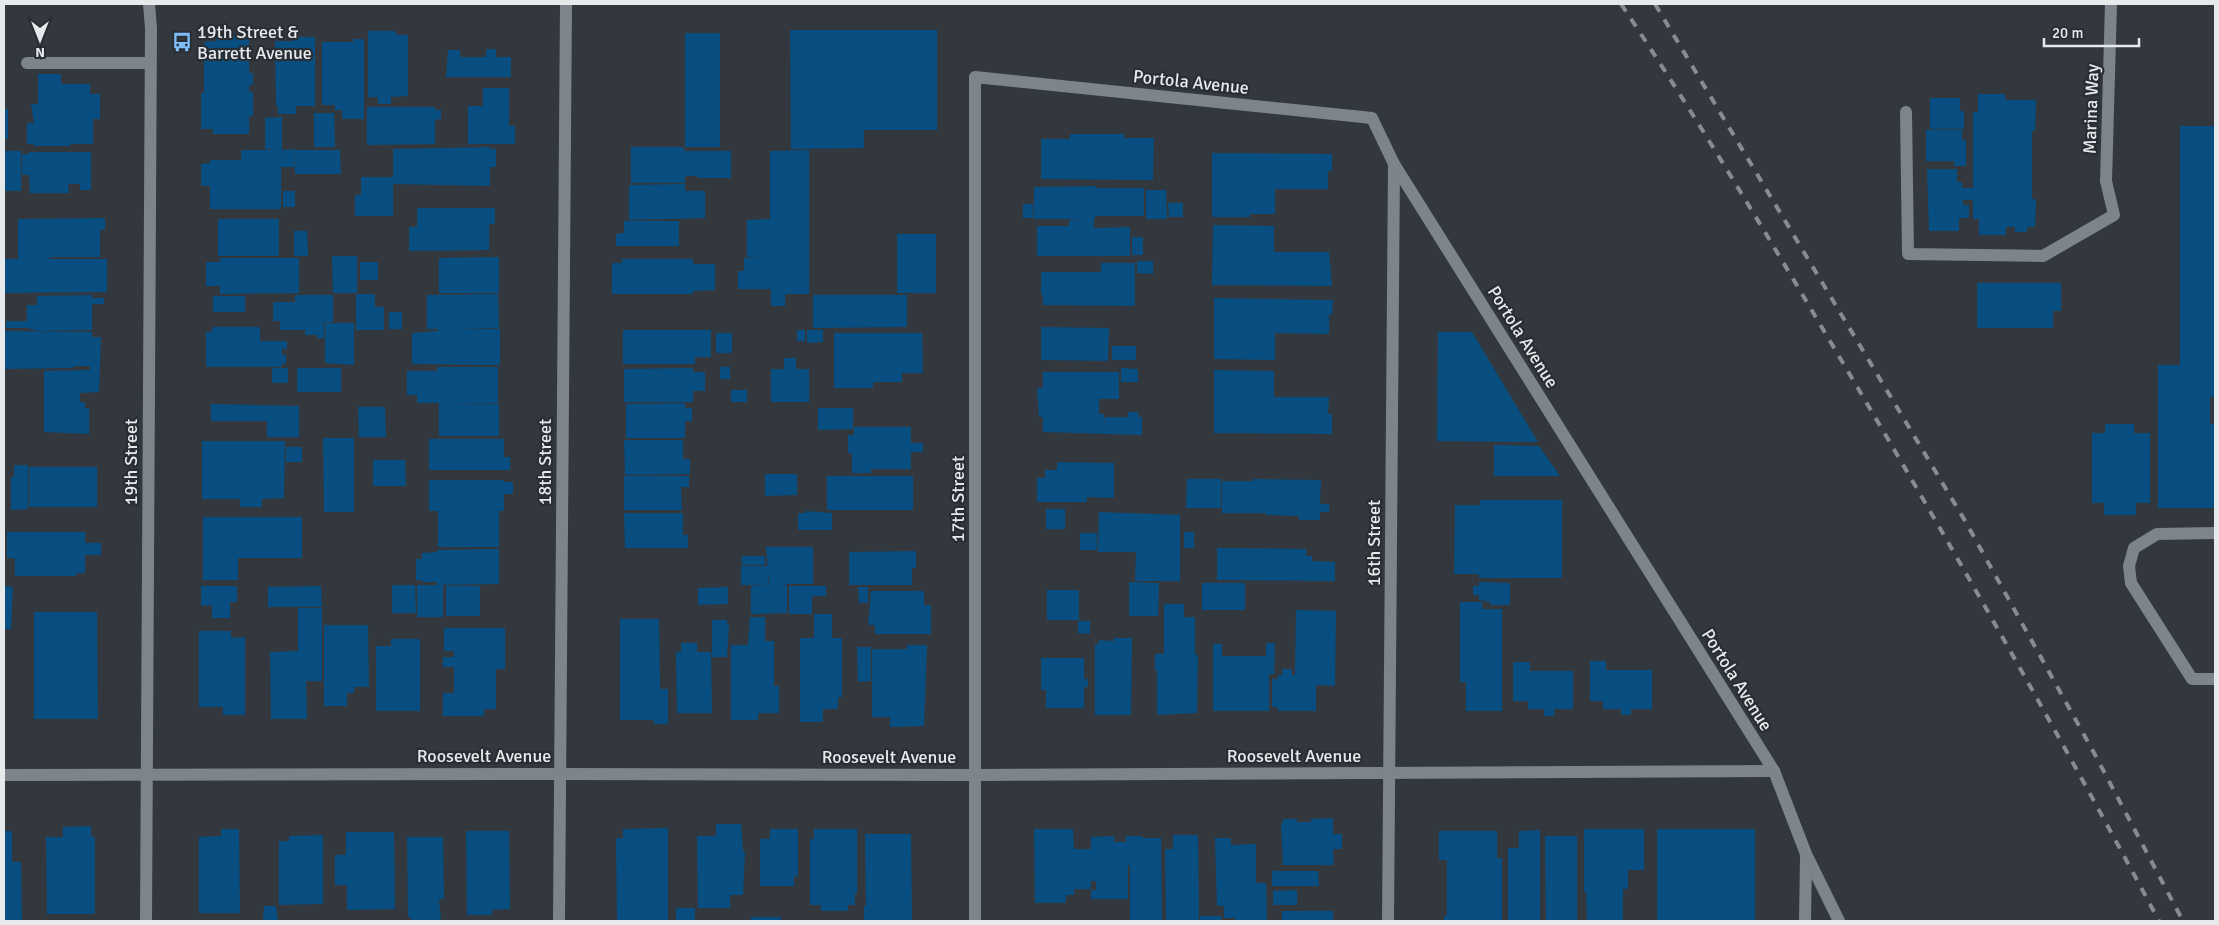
<svg xmlns="http://www.w3.org/2000/svg" width="2219" height="925" font-family="Signika,sans-serif">
  <style>
    .building { fill: #084e80 }
    .lines { fill: none; stroke-linecap: round; stroke-linejoin: round }
    .minor { stroke: #7d848b; stroke-width: 12 }
    .rail { stroke: #868c90; stroke-width: 4; stroke-dasharray: 9 9; stroke-linecap: butt }
    .labels { text-anchor: middle; dominant-baseline: central; stroke-width: 4.5; stroke-linejoin: round; paint-order: stroke }
    .poi-label { font-size: 18px; fill: #e6eaed; stroke: #282e34; text-anchor: start }
    .street-label { font-size: 18px; fill: #e6eaed; stroke: #282e34 }
  </style>
  <rect width="100%" height="100%" fill="#32383e"/>
  <!-- building -->
  <g class="building">
    <path d="M790,30H937V130H864V148L791,149Z"/>
    <path d="M368,31H396V35H408V96L391,97V104H378V97H368Z"/>
    <rect x="685" y="33" width="35" height="114"/>
    <path d="M216,35H249V73H253V85H249V92H253V116H249V134H213V129H201V93H204V42L216,41Z"/>
    <path d="M293,37H315V106H296V114H278V106H276L275,41H293Z"/>
    <path d="M353,39H364V119H342V110H335V105H322V42H353Z"/>
    <path d="M486,49H496V57H511V77H446L448,50H460V57H486Z"/>
    <path d="M38,74H61V84H90V94H100V119H93V144H70V146H34V144H27V123H34L31,104H38Z"/>
    <path d="M483,88H509V126H515V144H468V106H483Z"/>
    <path d="M1978,94H2005V100H2036L2035,131H2032V199H2036L2035,227H2027V232H2015V227H2006V235H1979V219H1973V200H1963V205H1969V218H1959V231H1929L1927,169H1957V182H1962V188H1973V112H1978Z"/>
    <path d="M1930,98H1960V111H1964V129H1930Z"/>
    <path d="M367,107H435V110H441V119L435,120V144L367,145Z"/>
    <rect x="4" y="109" width="4" height="30"/>
    <path d="M314,113H334L335,147H314Z"/>
    <path d="M282,117V150L294,149V167H281V209H210V186H201V164L210,163V160H241V150H277L265,149V118Z"/>
    <path d="M2180,126H2215V397H2210V424H2214L2215,508H2158V365H2180Z"/>
    <path d="M1926,130H1962V140H1966V166H1954V161H1926Z"/>
    <path d="M1070,134H1124V138H1154L1153,180L1041,179V139H1070Z"/>
    <path d="M490,147V149H496V167H490V186L393,184V216H355V195H361V177H393V182V149Z"/>
    <path d="M631,147H684V151H731V178H697V176H685V183H631Z"/>
    <path d="M294,150H340L341,174H295Z"/>
    <path d="M809,150V294H785V306H771V289H738V271H744V258L764,257H747V220L770,219V151Z"/>
    <rect x="4" y="151" width="17" height="40"/>
    <path d="M29,152H91V190H80V184H68L69,193H30L29,175H22V154H29Z"/>
    <path d="M1212,153L1332,154V171H1328V189H1275V214H1250V217H1212Z"/>
    <path d="M685,184V191H705V218L629,220V185Z"/>
    <path d="M1096,186V188H1144V216H1096L1094,219V228L1130,227V256H1037V226H1069V220L1081,219H1034V187Z"/>
    <path d="M1146,190H1166L1167,219H1146Z"/>
    <rect x="283" y="191" width="12" height="16"/>
    <path d="M1168,203H1183V217H1169Z"/>
    <rect x="1023" y="204" width="10" height="14"/>
    <path d="M417,208H495V224H489V250L409,251V227H417Z"/>
    <path d="M105,218V230H100V257H53L47,259H107V292L4,293V259H18V219Z"/>
    <rect x="218" y="219" width="61" height="37"/>
    <path d="M624,221H679V246H616V234L624,233Z"/>
    <path d="M1213,225L1274,226V252H1329L1332,286L1212,285Z"/>
    <path d="M294,231H307L308,256H294Z"/>
    <rect x="897" y="234" width="39" height="59"/>
    <rect x="1132" y="237" width="11" height="18"/>
    <path d="M332,256H357V293H333Z"/>
    <path d="M499,257V293H439V258Z"/>
    <path d="M220,258H299V293L220,294V286H206V262H220Z"/>
    <path d="M622,259H693V264H715V290L693,291V294H612V263H622Z"/>
    <path d="M1137,261H1153V274L1137,273Z"/>
    <rect x="360" y="262" width="18" height="18"/>
    <path d="M1101,263H1135V306L1043,305V295H1041V272H1101Z"/>
    <path d="M1977,283H2061V311H2053V328H1977Z"/>
    <path d="M356,294H375V307H384V330H356Z"/>
    <path d="M498,294L499,328L451,329H500V365L412,364V333L438,331V329H427V295Z"/>
    <path d="M92,295V298H104V304H92V330L38,331L27,328H6V321H27V305H37V296Z"/>
    <path d="M295,295H333V322H324V338H317V335H305V330H280V321H273V302H295Z"/>
    <path d="M813,295H907V327L813,328Z"/>
    <rect x="213" y="296" width="32" height="16"/>
    <path d="M1214,298L1333,300L1332,315L1329,314V334L1275,333V360L1214,359Z"/>
    <rect x="389" y="312" width="13" height="17"/>
    <path d="M325,323H354V365L325,363Z"/>
    <path d="M212,327H260V341H287V349H282V355H286V364H282V367H206V332H212Z"/>
    <path d="M1041,327L1109,328L1108,361L1041,360Z"/>
    <path d="M623,330H711V357H695V364H623Z"/>
    <rect x="797" y="330" width="8" height="11"/>
    <path d="M807,330H823V342L807,343Z"/>
    <path d="M4,331L92,332V337H101L99,392L80,393V402H85V408H89V434L44,432V371L90,370V366H73V368L4,369Z"/>
    <path d="M1438,332H1472L1538,442L1437,441Z"/>
    <rect x="716" y="333" width="16" height="20"/>
    <path d="M834,333H922L923,373H902V382H873V388H834Z"/>
    <rect x="1112" y="346" width="24" height="14"/>
    <path d="M784,358H796V369H809V402H771V369H784Z"/>
    <path d="M437,367H498V403L446,404H499V436H439V403H417V395H407V371H437Z"/>
    <rect x="720" y="367" width="10" height="12"/>
    <rect x="272" y="368" width="16" height="15"/>
    <rect x="297" y="368" width="44" height="24"/>
    <path d="M693,368V372H705V391H693V402H624V369Z"/>
    <path d="M1121,368L1138,369V382H1121Z"/>
    <path d="M1214,370L1274,371V397H1329L1328,414H1332V434L1214,433Z"/>
    <path d="M1043,372H1119V399H1099V414H1104L1105,426V417H1128V412H1138V417H1142V435L1043,432V417H1039L1037,388H1043Z"/>
    <rect x="731" y="390" width="16" height="12"/>
    <path d="M685,403V408H692V421H685V438H626V404Z"/>
    <path d="M211,404L299,406V437H267V421H211Z"/>
    <path d="M358,407H385L386,437H359Z"/>
    <path d="M818,408H853V429L818,430Z"/>
    <path d="M2105,424H2134V433H2150V503H2136V515H2104V503H2092V433H2105Z"/>
    <path d="M854,427H911V443H923V452H911V469H871V473H852V453H848V435H854Z"/>
    <path d="M323,438H354V512H324Z"/>
    <path d="M429,439H504V457H510V470H429Z"/>
    <path d="M624,440H683V459H690V474L625,475Z"/>
    <path d="M202,441H285L284,498L262,499V507H240V499H202Z"/>
    <path d="M1494,445L1539,446L1560,476H1494Z"/>
    <rect x="286" y="447" width="16" height="15"/>
    <path d="M373,460H405L406,486H373Z"/>
    <path d="M1057,462L1114,463V498L1087,497V502H1037V478H1045V470H1057Z"/>
    <path d="M14,465H28V509L11,510V477H14Z"/>
    <rect x="29" y="467" width="68" height="40"/>
    <path d="M765,474H797V495L765,496Z"/>
    <path d="M624,476H689V487H681L682,510H624Z"/>
    <rect x="827" y="476" width="86" height="34"/>
    <path d="M1187,479H1221V508H1186Z"/>
    <path d="M1253,479L1321,480L1320,504H1329V512H1320V520H1299V516L1266,515V513H1222V481H1253Z"/>
    <path d="M429,480H504V482H513V494H504V511H499V547H438V511H429Z"/>
    <path d="M1480,500H1562V578H1479V574H1454L1455,505H1480Z"/>
    <rect x="1046" y="509" width="19" height="20"/>
    <path d="M806,511L832,513V530H798V513H806Z"/>
    <path d="M1099,512L1180,515V581H1135L1136,552H1098Z"/>
    <path d="M624,513H683V535H688V548H625Z"/>
    <path d="M203,517H302V558H238V580H203Z"/>
    <path d="M7,532H85V543H101V555H85V573H76V576H15V558H7Z"/>
    <rect x="1184" y="532" width="10" height="16"/>
    <rect x="1080" y="533" width="17" height="17"/>
    <path d="M766,547H813V584H782L787,585V613L751,614V586L769,585Z"/>
    <path d="M1217,548L1306,549V556H1312V561L1335,562V581L1217,580Z"/>
    <path d="M499,549V584L443,585V617H417V585H437V582H422V580H416V559H422V553L437,552V550Z"/>
    <path d="M916,551V568H912V585H849V552Z"/>
    <rect x="742" y="556" width="23" height="9"/>
    <rect x="741" y="566" width="27" height="19"/>
    <path d="M1129,582L1159,583L1158,616H1129Z"/>
    <path d="M1479,582L1510,583V605H1490V602L1479,600V595H1473V586H1479Z"/>
    <rect x="1202" y="583" width="43" height="27"/>
    <path d="M392,585H415L416,613H392Z"/>
    <path d="M4,586L13,587L11,629H4Z"/>
    <path d="M201,586H237V602H230V618H212V605L201,606Z"/>
    <path d="M321,586L322,607H268V587Z"/>
    <rect x="446" y="586" width="34" height="30"/>
    <path d="M789,586H826V596H812V614H789Z"/>
    <path d="M728,587V604L698,605V588Z"/>
    <path d="M858,587H868V603H859Z"/>
    <rect x="1047" y="590" width="32" height="30"/>
    <path d="M871,591H924V605H931V634H875V625H868Z"/>
    <path d="M1460,602H1482V609H1502V711H1466V682H1460Z"/>
    <path d="M1164,604H1184V617H1195V655H1198L1197,713L1157,715V670H1155V654H1164Z"/>
    <path d="M298,608H322V681H306L307,719H271L270,652L298,651Z"/>
    <path d="M1296,610L1336,611L1335,686L1316,685V711H1278V707H1272V679H1278V675H1282V669H1292V675H1295Z"/>
    <path d="M34,612H97L98,719H34Z"/>
    <path d="M814,614H832V638H842V697H838V709H823V722H800V638H814Z"/>
    <path d="M750,617H765V641H774V686H779V713H758V720H731V645H748Z"/>
    <path d="M620,619H659L660,689H668V724H654V720H620Z"/>
    <path d="M712,620H727V625H729L727,657H712Z"/>
    <path d="M1078,621H1090V634L1078,633Z"/>
    <path d="M324,625H368L369,687H354V693H347V706H324Z"/>
    <path d="M444,628H505V669H496V709H484V716H443V693H454V667H443V657H454V651H444Z"/>
    <path d="M199,631H231V638L245,637V715H223V707H199Z"/>
    <path d="M1114,638H1132L1131,715H1095V644H1099V640L1114,641Z"/>
    <path d="M391,639H420V711H376V646H391Z"/>
    <path d="M681,643H697V652H711L712,713H677L676,652H681Z"/>
    <path d="M1266,643H1275L1274,674H1269V711H1213V644H1222V656H1266Z"/>
    <path d="M907,645H927L924,726L890,727V717H872V649H907Z"/>
    <path d="M857,647H871V681L858,682Z"/>
    <path d="M1041,658H1084V679H1088V687H1084V708H1046V690H1041Z"/>
    <path d="M1590,661H1606V670H1652V709H1631V715H1621V709H1603V701H1590Z"/>
    <path d="M1513,662H1530V671H1573V709H1554V716H1544V709H1528V701H1513Z"/>
    <path d="M1333,818V834H1342V849H1333L1334,865H1283L1281,823H1283V819H1297V822H1311V819Z"/>
    <path d="M716,824H741L743,851H745L743,895H730V908H698L697,836H716Z"/>
    <path d="M91,826V837H95V914H47L46,837H63V827Z"/>
    <path d="M668,828V921H617L616,838H623V829Z"/>
    <path d="M221,829H239L240,913H199V837L221,836Z"/>
    <path d="M770,829H798V876L794,877V886H760V839H770Z"/>
    <path d="M814,829H857V894H855V905H848V911H821V905H810V839H814Z"/>
    <path d="M1034,829H1073L1074,849H1091V837L1114,836V842H1126V836H1142V838H1161L1162,921H1130V865H1128V899H1091V890H1096V881H1091V889H1074V895H1066V903H1035Z"/>
    <path d="M1584,829H1644V870H1628V889H1623V921H1587L1586,892H1584Z"/>
    <rect x="1657" y="829" width="98" height="92"/>
    <path d="M1540,830V921H1508V848H1519V831Z"/>
    <path d="M4,831H12V862H21L22,921H4Z"/>
    <path d="M466,831H509L510,909L492,910V915H467Z"/>
    <path d="M1439,831H1497V858H1502V921H1444V916H1447V860H1439Z"/>
    <path d="M346,832H394L395,909L347,910V885H335V855H346Z"/>
    <path d="M865,834H911L912,921H864V906H866Z"/>
    <path d="M323,835V904L279,905V841H289V836Z"/>
    <path d="M1173,835H1198L1199,921H1166L1165,849H1173Z"/>
    <path d="M1545,836H1577V921H1546Z"/>
    <path d="M407,837H443L444,899H439L441,921H411V917H408Z"/>
    <path d="M1215,838H1231V845L1256,844V883H1266L1267,921H1235V918H1224V906H1217Z"/>
    <path d="M1272,871H1318L1319,886H1272Z"/>
    <path d="M1297,890V905H1273V891Z"/>
    <path d="M264,906H276L278,921H263Z"/>
    <rect x="676" y="908" width="19" height="13"/>
    <rect x="1282" y="911" width="51" height="10"/>
    <rect x="1200" y="916" width="21" height="5"/>
    <rect x="751" y="917" width="30" height="4"/>
  </g>
  <g class="lines">
    <!-- minor -->
    <g class="minor">
      <path d="M27,63H150"/>
      <path d="M1906,112L1908,254L2043,256L2114,215L2106,181L2111,4"/>
      <path d="M2215,533L2157,534L2134,548L2129,566L2131,583L2192,679H2215"/>
      <path d="M4,775L560,774L976,775L1774,771"/>
      <path d="M146,921L151,28L149,4"/>
      <path d="M559,921L566,4"/>
      <path d="M975,921V77L1372,118L1394,164L1774,771L1806,854L1839,921"/>
      <path d="M1388,921L1394,164"/>
      <path d="M1805,921L1806,857"/>
    </g>
    <!-- rail -->
    <g class="rail">
      <path d="M1621,4C1700,122 1773,245 1846,368C1954,550 2059,734 2159,921"/>
      <path d="M1655,4L1964,519L2093,751L2183,921"/>
    </g>
  </g>
  <!-- icons -->
  <defs>
    <symbol id="bus-bare" viewBox="-9 -9 18 18"><path d="M-5-6H5V4H4V6H2V4H-2V6H-4V4H-5ZM-3.5-4V0h7V-4ZM-3.5 1.2v1.5H-2V1.2ZM2 1.2v1.5H3.5V1.2Z" fill="#7dbef9" stroke="#282e34" stroke-width="2.5" paint-order="stroke"/></symbol>
  </defs>
  <g fill-rule="evenodd">
    <use href="#bus-bare" x="168" y="28" width="28" height="28"/>
  </g>
  <g class="labels">
    <!-- poi labels -->
    <g class="poi-label">
      <text x="197" y="32">19th Street &amp;<tspan x="197" dy="21">Barrett Avenue</tspan></text>
    </g>
    <!-- street labels -->
    <g class="street-label">
      <text transform="translate(1191 82) rotate(6)">Portola Avenue</text>
      <text transform="translate(2091 109) rotate(-88)">Marina Way</text>
      <text transform="translate(1523 337) rotate(58)">Portola Avenue</text>
      <text transform="translate(131 462) rotate(-90)">19th Street</text>
      <text transform="translate(545 462) rotate(-90)">18th Street</text>
      <text transform="translate(958 499) rotate(-90)">17th Street</text>
      <text transform="translate(1374 543) rotate(-90)">16th Street</text>
      <text transform="translate(1737 680) rotate(58)">Portola Avenue</text>
      <text x="484" y="756">Roosevelt Avenue</text>
      <text x="1294" y="756">Roosevelt Avenue</text>
      <text x="889" y="757">Roosevelt Avenue</text>
    </g>
  </g>
  <!-- border -->
  <rect width="2219" height="925" fill="none" stroke="#e6eaed" stroke-width="10"/>
  <!-- north arrow -->
  <g transform="translate(40 40) rotate(180)" stroke="#282e34" stroke-width="4" paint-order="stroke">
  <path d="M0-4L9 19L0 12L-9 19Z" fill="#e6eaed"/>
  <text y="-8" font-size="14" font-weight="bold" text-anchor="middle" fill="#e6eaed">N</text>
  </g>
  <!-- scale -->
  <path d="M2044 38v8h95v-8" fill="none" stroke="#e6eaed" stroke-width="2.5"/>
  <text x="2052" y="38" font-size="15" fill="#e6eaed" stroke="#282e34" stroke-width="4" paint-order="stroke">20 m</text>
</svg>
